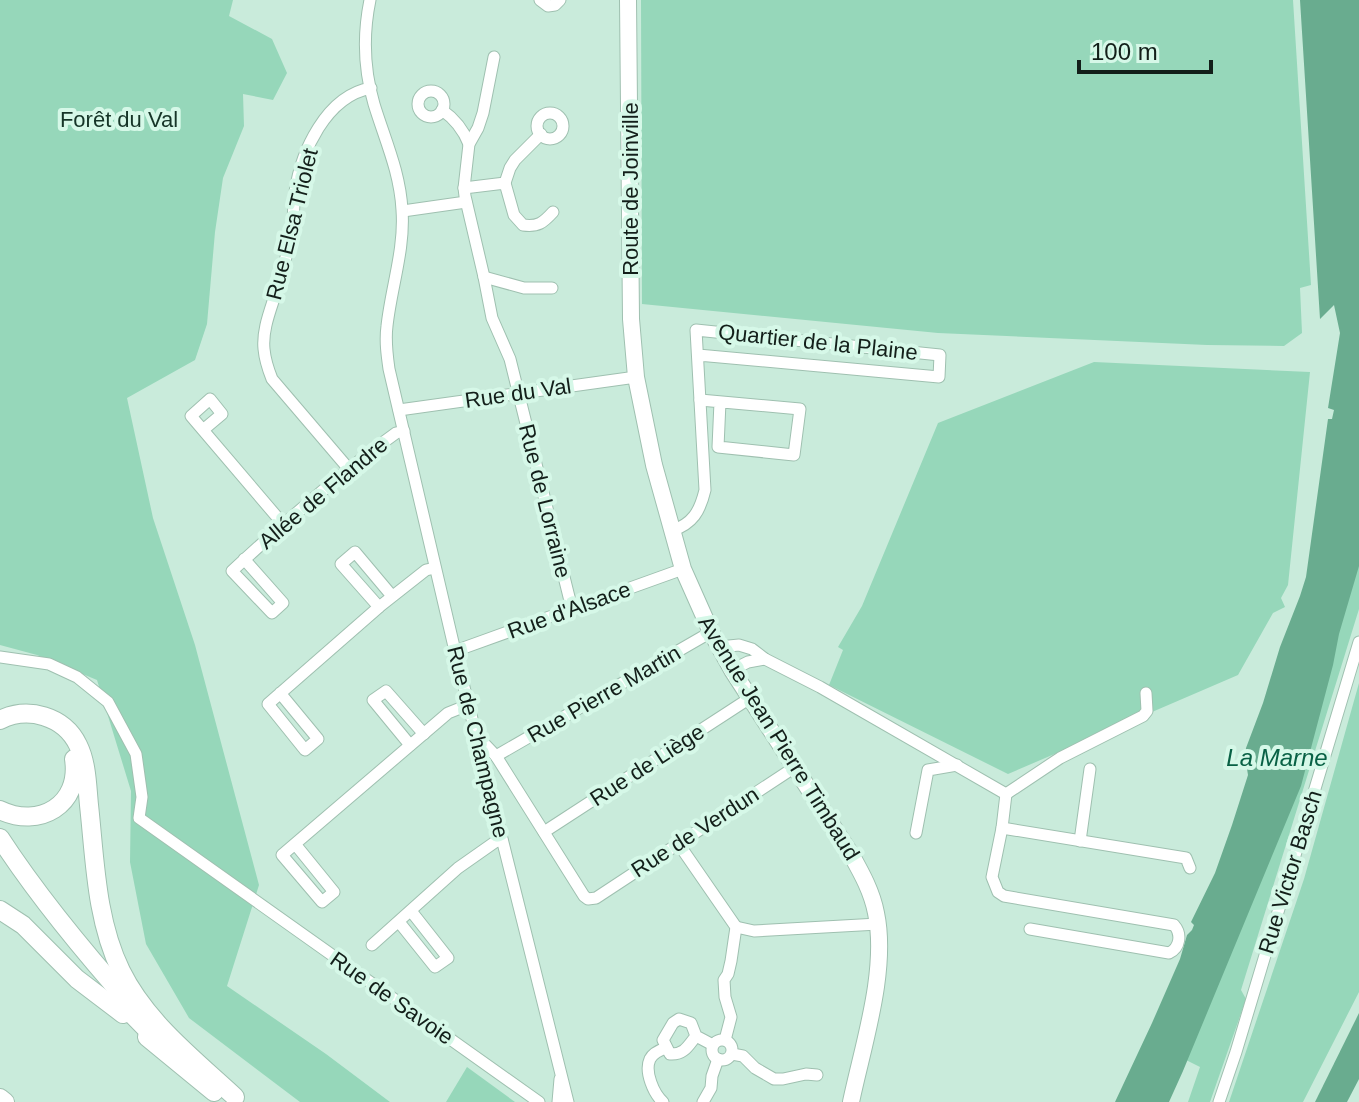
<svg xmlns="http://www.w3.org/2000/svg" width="1359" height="1102" font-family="Helvetica,sans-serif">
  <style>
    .green { fill: #96d7ba }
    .water { fill: #69ac8f }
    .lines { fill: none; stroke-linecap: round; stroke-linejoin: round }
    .minor-casing { stroke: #9fc0b0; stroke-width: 13 }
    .secondary-casing { stroke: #9fc0b0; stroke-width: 18 }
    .trunk-casing { stroke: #9fc0b0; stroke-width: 20 }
    .minor { stroke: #fff; stroke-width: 11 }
    .secondary { stroke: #fff; stroke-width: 16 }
    .trunk { stroke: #fff; stroke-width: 18 }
    .labels { text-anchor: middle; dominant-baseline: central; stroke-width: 8; stroke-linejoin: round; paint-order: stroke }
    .park-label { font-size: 22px; fill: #163528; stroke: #d6f8e8 }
    .street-label { font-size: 22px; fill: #131f1a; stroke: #d6f8e8 }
    .water-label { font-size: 24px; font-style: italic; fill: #096145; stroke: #d6f8e8 }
  </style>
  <rect width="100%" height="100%" fill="#c9ebdb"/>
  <!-- green -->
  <g class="green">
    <path d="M0,0H233L229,16L272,39L287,73L273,100L243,94L244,126L223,178L215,232L207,324L195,360L127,398L153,518L195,645L259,885L227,986L326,1054L390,1102H300L189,1018L146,944L130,862L131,791L97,680L37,655L0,645Z"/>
    <path d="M641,0H1293L1311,285L1300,288L1302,333L1284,346L1207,345L938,333L642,304Z"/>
    <path d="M1094,362L1310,372L1288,585L1281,598L1285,607L1273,613L1238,675L1008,774L829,685L843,650L838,647L862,606L938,423Z"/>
    <path d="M1359,525V609L1241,990L1246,999L1210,1102H1188L1200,1067L1182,1058Z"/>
    <path d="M1359,683V992L1303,1102H1229L1304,879Z"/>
    <path d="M467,1067L515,1102H446Z"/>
  </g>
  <!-- water -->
  <g class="water">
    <path d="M1300,0H1359V566L1339,634L1333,665L1301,786L1183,1071L1169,1102H1115L1152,1023L1180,959L1187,935L1192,930L1194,925L1191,922L1215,873L1232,825L1248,775L1245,756L1246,748L1263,703L1280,647L1300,596L1306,577L1328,419H1332L1334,410L1328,408L1340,333L1334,305L1320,319Z"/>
    <path d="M1359,1013V1079L1347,1102H1315Z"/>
  </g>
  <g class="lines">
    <defs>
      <g id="minor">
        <path d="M370,0C363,34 364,70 374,104C385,140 400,172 402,210C405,249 391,288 387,326C385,341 387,355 389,369L455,651L568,1102"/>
        <path d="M540,0L548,6L555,5L560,0"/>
        <path d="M494,57L483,113L478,128L469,144L464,188L465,196L484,277L492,318L510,359L572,609"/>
        <circle cx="431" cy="104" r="13"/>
        <path d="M442,110C455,119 463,129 469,144"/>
        <circle cx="550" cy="126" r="13"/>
        <path d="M505,183L510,168L515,160L541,134"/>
        <path d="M464,188L505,183L514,215L523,225C538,227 543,223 553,212"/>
        <path d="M403,211L466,202"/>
        <path d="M484,277L524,288H552"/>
        <path d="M700,400L800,409L794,455L718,447L720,402"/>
        <path d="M399,410L636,377"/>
        <path d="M203,430L222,414L210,399L191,416L283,524"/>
        <path d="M348,468L272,379C268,369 265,360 264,349C262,329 271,309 277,289C282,273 286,258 290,241C294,225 293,208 295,192C301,152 326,96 371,88"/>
        <path d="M671,531C693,524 700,511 705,490L696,330L940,355L939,377L698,355"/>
        <path d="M244,559L283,603L272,613L232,571C285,522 338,475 396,433L404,431"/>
        <path d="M392,596L355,552L341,564L379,607L426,570L435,568"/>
        <path d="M719,647L739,645L752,649L765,659L820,687L1006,794"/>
        <path d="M455,651L683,569"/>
        <path d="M0,657L49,664L77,677L108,702L136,754L142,797L139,818L539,1102"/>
        <path d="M732,670L748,662L765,659"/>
        <path d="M280,693L318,739L305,750L268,704L379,607"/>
        <path d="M475,734L496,756L584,896L588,899L596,898L795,767"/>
        <path d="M410,745L373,700L386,691L424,734"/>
        <path d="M496,756L711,632"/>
        <path d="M1006,794L1002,828L992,877L998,892L1004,896L1174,925C1182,934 1180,948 1169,953L1030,929"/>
        <path d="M1006,794L1060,758L1143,716L1147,711L1146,693"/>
        <path d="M1002,828L1186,858L1190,868"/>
        <path d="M544,832L750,698"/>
        <path d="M916,833L928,770L957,765"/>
        <path d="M1080,841L1090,769"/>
        <path d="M678,843L736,927L731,961L728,974L724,980L725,997L731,1017L725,1040"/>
        <path d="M295,844L334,892L322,902L282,855L448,713L468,705"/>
        <path d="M399,922L435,967L448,958L411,911"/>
        <path d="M736,927L754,931L878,924"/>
        <path d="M372,945L458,868L495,842L502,840"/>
        <path d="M696,1036C688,1046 684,1055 670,1054L663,1040L673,1023L679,1019L691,1023L696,1036L713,1045"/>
        <circle cx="722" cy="1050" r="10"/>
        <path d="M732,1054L743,1056L755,1068L774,1079H783L806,1074L817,1075"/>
        <path d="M558,1102L560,1079"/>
        <path d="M663,1102C654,1094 644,1072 650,1059C653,1053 660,1050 666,1048"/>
        <path d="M703,1102L711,1088L712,1076L718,1059"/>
        <path d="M1219,1102L1236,1052L1359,642"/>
      </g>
      <path id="secondary" d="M628,0L631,319L636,377L654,465L683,569L711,632L732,670L852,856C862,874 872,892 876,913C888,970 863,1045 851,1102"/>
      <g id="trunk">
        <path d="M0,720C28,706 64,716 78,745C87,763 87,785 89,805C95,860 96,920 121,971C146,1022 194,1059 235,1097"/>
        <path d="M0,810C39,829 81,805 74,759"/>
        <path d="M0,838C39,898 84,952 132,1006"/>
        <path d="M0,910L23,925L77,979L123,1014"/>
        <path d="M118,1000L159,1042"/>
        <path d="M147,1037L214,1092"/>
        <path d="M0,1098L5,1102"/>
      </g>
    </defs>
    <!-- minor casing -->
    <use href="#minor" class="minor-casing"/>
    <!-- secondary casing -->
    <use href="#secondary" class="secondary-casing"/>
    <!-- trunk casing -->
    <use href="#trunk" class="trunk-casing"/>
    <!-- minor -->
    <use href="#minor" class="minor"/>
    <!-- secondary -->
    <use href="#secondary" class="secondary"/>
    <!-- trunk -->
    <use href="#trunk" class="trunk"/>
  </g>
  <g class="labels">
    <!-- park labels -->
    <g class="park-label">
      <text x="119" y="119">Forêt du Val</text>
    </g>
    <!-- street labels -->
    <g class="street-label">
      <text transform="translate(630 189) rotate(-90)">Route de Joinville</text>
      <text transform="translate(292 224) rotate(-76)">Rue Elsa Triolet</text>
      <text transform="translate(818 342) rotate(6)">Quartier de la Plaine</text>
      <text transform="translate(518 393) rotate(-8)">Rue du Val</text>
      <text transform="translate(323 493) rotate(-40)">Allée de Flandre</text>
      <text transform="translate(545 501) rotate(76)">Rue de Lorraine</text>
      <text transform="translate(569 610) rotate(-20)">Rue d'Alsace</text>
      <text transform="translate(604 694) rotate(-30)">Rue Pierre Martin</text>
      <text transform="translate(779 738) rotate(58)">Avenue Jean Pierre Timbaud</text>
      <text transform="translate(478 742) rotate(76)">Rue de Champagne</text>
      <text transform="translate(647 765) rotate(-33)">Rue de Liège</text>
      <text transform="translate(695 832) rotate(-33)">Rue de Verdun</text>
      <text transform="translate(1290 872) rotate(-73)">Rue Victor Basch</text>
      <text transform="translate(392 998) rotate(35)">Rue de Savoie</text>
    </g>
    <!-- water labels -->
    <g class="water-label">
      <text x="1277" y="757">La Marne</text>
    </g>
  </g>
  <!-- scale -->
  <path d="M1079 60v12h132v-12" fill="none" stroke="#131f1a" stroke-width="4"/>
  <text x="1091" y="60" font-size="24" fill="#131f1a" stroke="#d6f8e8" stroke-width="6" paint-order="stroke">100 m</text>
</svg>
